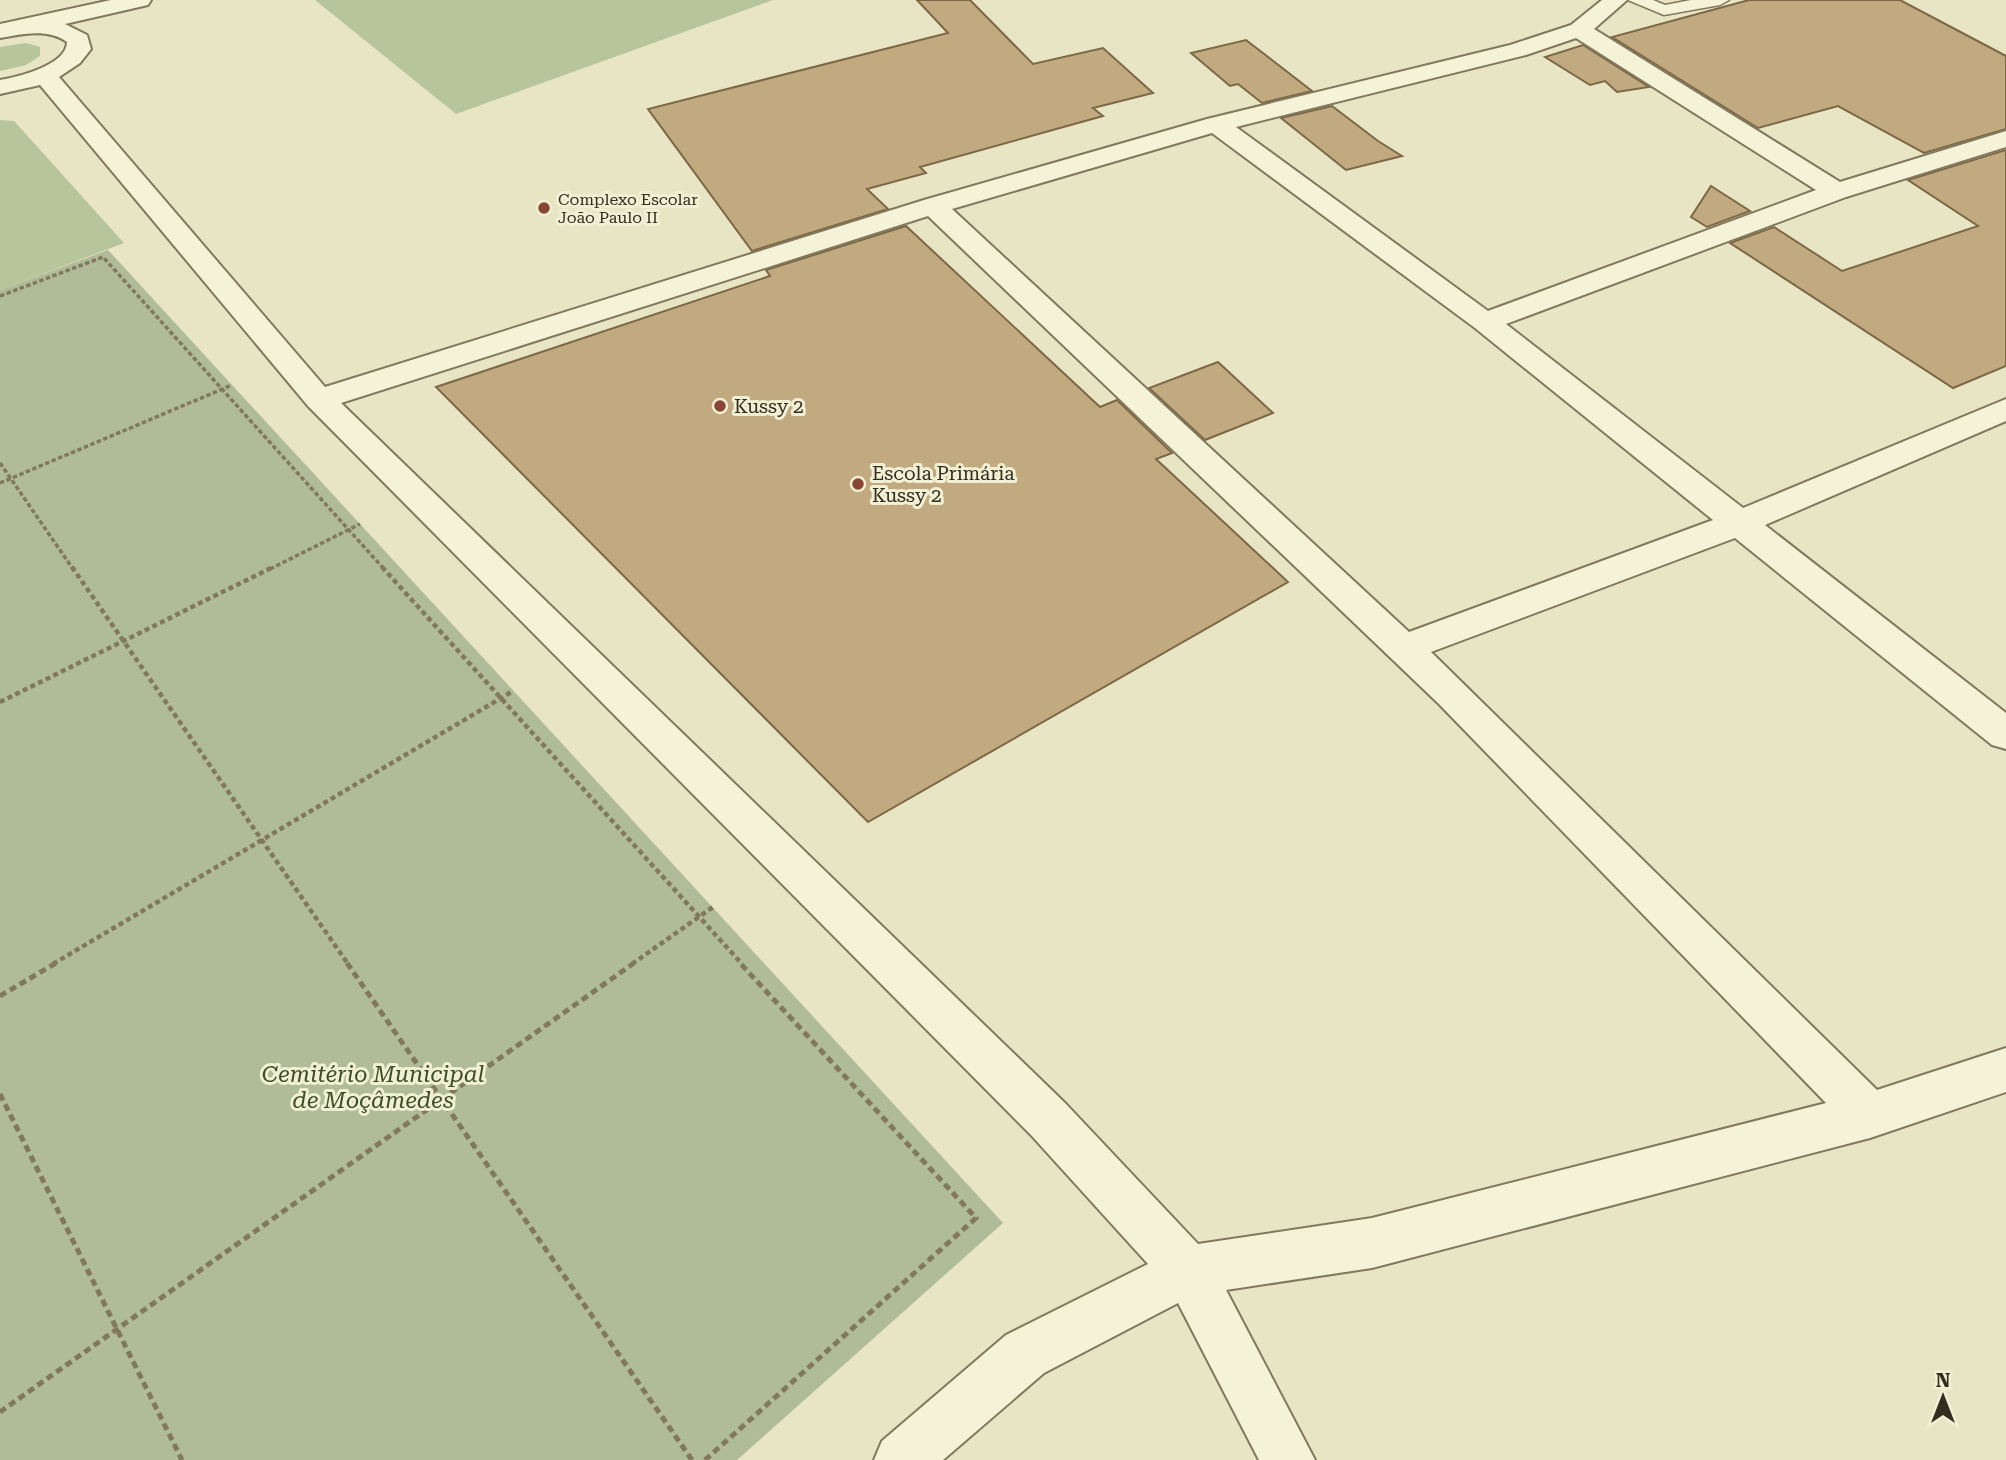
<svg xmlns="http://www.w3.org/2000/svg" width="2006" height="1460" font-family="'Roboto Serif',serif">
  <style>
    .green { fill: #b7c59b }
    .cemetery { fill: #afbb99 }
    .building { fill: #c2aa80; stroke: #7d6846; stroke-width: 2 }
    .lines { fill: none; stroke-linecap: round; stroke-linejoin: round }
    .service-casing { stroke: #81785e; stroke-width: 3 }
    .minor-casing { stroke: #81785e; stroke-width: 4 }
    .path-far2 { stroke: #81785e; stroke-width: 3.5; stroke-dasharray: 4.5 2.5; stroke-linecap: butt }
    .path-far1 { stroke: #81785e; stroke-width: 4.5; stroke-dasharray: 5 3.5; stroke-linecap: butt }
    .path { stroke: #81785e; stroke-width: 5; stroke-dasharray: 7 4.5; stroke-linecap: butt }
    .service { fill: #f4f2d7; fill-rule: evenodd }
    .minor { fill: #f4f2d7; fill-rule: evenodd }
    .poi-dot { fill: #884735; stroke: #f1efd4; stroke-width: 2.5 }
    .labels { text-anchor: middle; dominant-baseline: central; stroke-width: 6; stroke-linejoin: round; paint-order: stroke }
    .far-poi-label { font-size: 16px; fill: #332d20; stroke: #f1efd4; text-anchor: start }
    .poi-label { font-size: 19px; fill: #332d20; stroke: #f1efd4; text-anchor: start }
    .near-park-label { font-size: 23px; font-style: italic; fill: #3c4d29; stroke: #f1efd4 }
  </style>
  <rect width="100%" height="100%" fill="#e8e5c5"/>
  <!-- green -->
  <g class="green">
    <path d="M315,0H773L456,114Z"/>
    <path d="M26,43L40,47V56L26,65L0,71V47Z"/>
    <path d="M0,120L14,121L124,243L0,290Z"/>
  </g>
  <!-- cemetery -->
  <path class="cemetery" d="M108,250L1003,1223L737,1460H0V290Z"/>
  <!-- building -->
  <g class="building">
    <path d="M917,0H970L1033,64L1103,48L1153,93L1093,108L1103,116L920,167L926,173L867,189L888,209L752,251L648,109L948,33Z"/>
    <path d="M1749,0H1900L2006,56V129L1924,153L1838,106L1758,128L1612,37Z"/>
    <path d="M1246,40L1312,91L1262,103L1238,84L1230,86L1191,53Z"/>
    <path d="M1583,45L1649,87L1617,92L1605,81L1590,85L1545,57Z"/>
    <path d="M1332,106L1378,141L1402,156L1346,170L1281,118Z"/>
    <path d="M2006,150V366L1953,388L1730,243L1774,227L1842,271L1978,226L1908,180Z"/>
    <path d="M1711,186L1750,211L1707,227L1691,217Z"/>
    <path d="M906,226L1100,407L1117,400L1172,453L1156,459L1288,582L868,822L436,387L770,276L766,270Z"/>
    <path d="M1218,362L1273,413L1205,440L1149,388Z"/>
  </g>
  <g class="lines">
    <defs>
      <path id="service" d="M1628,0H1653L1665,5L1691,0H1729L1720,5L1664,15Z"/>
      <path id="minor" d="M111,0H151L148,5L65,24L87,35L91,49L80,63L59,77L325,387L924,200L1207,119L1510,45L1571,25L1602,0H1627L1594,29L1840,182L2006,131V147L1846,197L1506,324L1743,508L2006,399V421L1765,525L2006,713V749L1992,745L1735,538L1431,652L1877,1090L2006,1048V1092L1870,1138L1372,1268L1226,1290L1315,1460H1259L1178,1303L1044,1373L943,1460H874L882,1441L1006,1335L1148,1264L1031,1135L308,406L40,85L0,94V80C18,77 67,65 67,42C48,28 22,34 0,38V24ZM1576,38L1816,190L1488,311L1236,127L1526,55ZM1212,133L1475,328L1713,520L1409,632L952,209ZM928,216L1439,704L1826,1103L1372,1218L1198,1244L1065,1103L341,403Z"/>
    </defs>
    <!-- service casing -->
    <use href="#service" class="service-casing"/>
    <!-- minor casing -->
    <use href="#minor" class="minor-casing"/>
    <!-- path-far2 -->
    <g class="path-far2">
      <path d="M0,296L103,257L384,569"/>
      <path d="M0,463L73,569"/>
      <path d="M0,483L232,385"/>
      <path d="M270,569L360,524"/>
    </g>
    <!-- path-far1 -->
    <g class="path-far1">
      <path d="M72,567L348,964"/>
      <path d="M382,567L742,964"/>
      <path d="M0,702L273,567"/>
      <path d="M53,964L513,691"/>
      <path d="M632,964L713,907"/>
    </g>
    <!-- path -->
    <g class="path">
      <path d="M347,963L692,1460"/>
      <path d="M0,996L56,963"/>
      <path d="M0,1094L182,1460"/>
      <path d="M0,1412L634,963"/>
      <path d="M705,1460L976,1218L740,963"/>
    </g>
    <!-- service -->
    <use href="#service" class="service"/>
    <!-- minor -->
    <use href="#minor" class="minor"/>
  </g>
  <!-- markers -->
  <g class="poi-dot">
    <circle cx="544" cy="208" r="7"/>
    <circle cx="720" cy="406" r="7"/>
    <circle cx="858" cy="484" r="7"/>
  </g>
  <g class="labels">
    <!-- far-poi labels -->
    <g class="far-poi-label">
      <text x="558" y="199">Complexo Escolar<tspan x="558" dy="18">João Paulo II</tspan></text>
    </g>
    <!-- poi labels -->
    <g class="poi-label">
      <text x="734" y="406">Kussy 2</text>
      <text x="872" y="473">Escola Primária<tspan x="872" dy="22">Kussy 2</tspan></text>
    </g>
    <!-- near-park labels -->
    <g class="near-park-label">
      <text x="373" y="1074">Cemitério Municipal<tspan x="373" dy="26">de Moçâmedes</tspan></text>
    </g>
  </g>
  <!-- north arrow -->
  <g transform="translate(1943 1397)" stroke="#f1efd4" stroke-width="5" paint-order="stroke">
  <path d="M0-5L12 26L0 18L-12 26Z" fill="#332d20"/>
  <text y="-10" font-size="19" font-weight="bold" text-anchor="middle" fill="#332d20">N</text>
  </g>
</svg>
